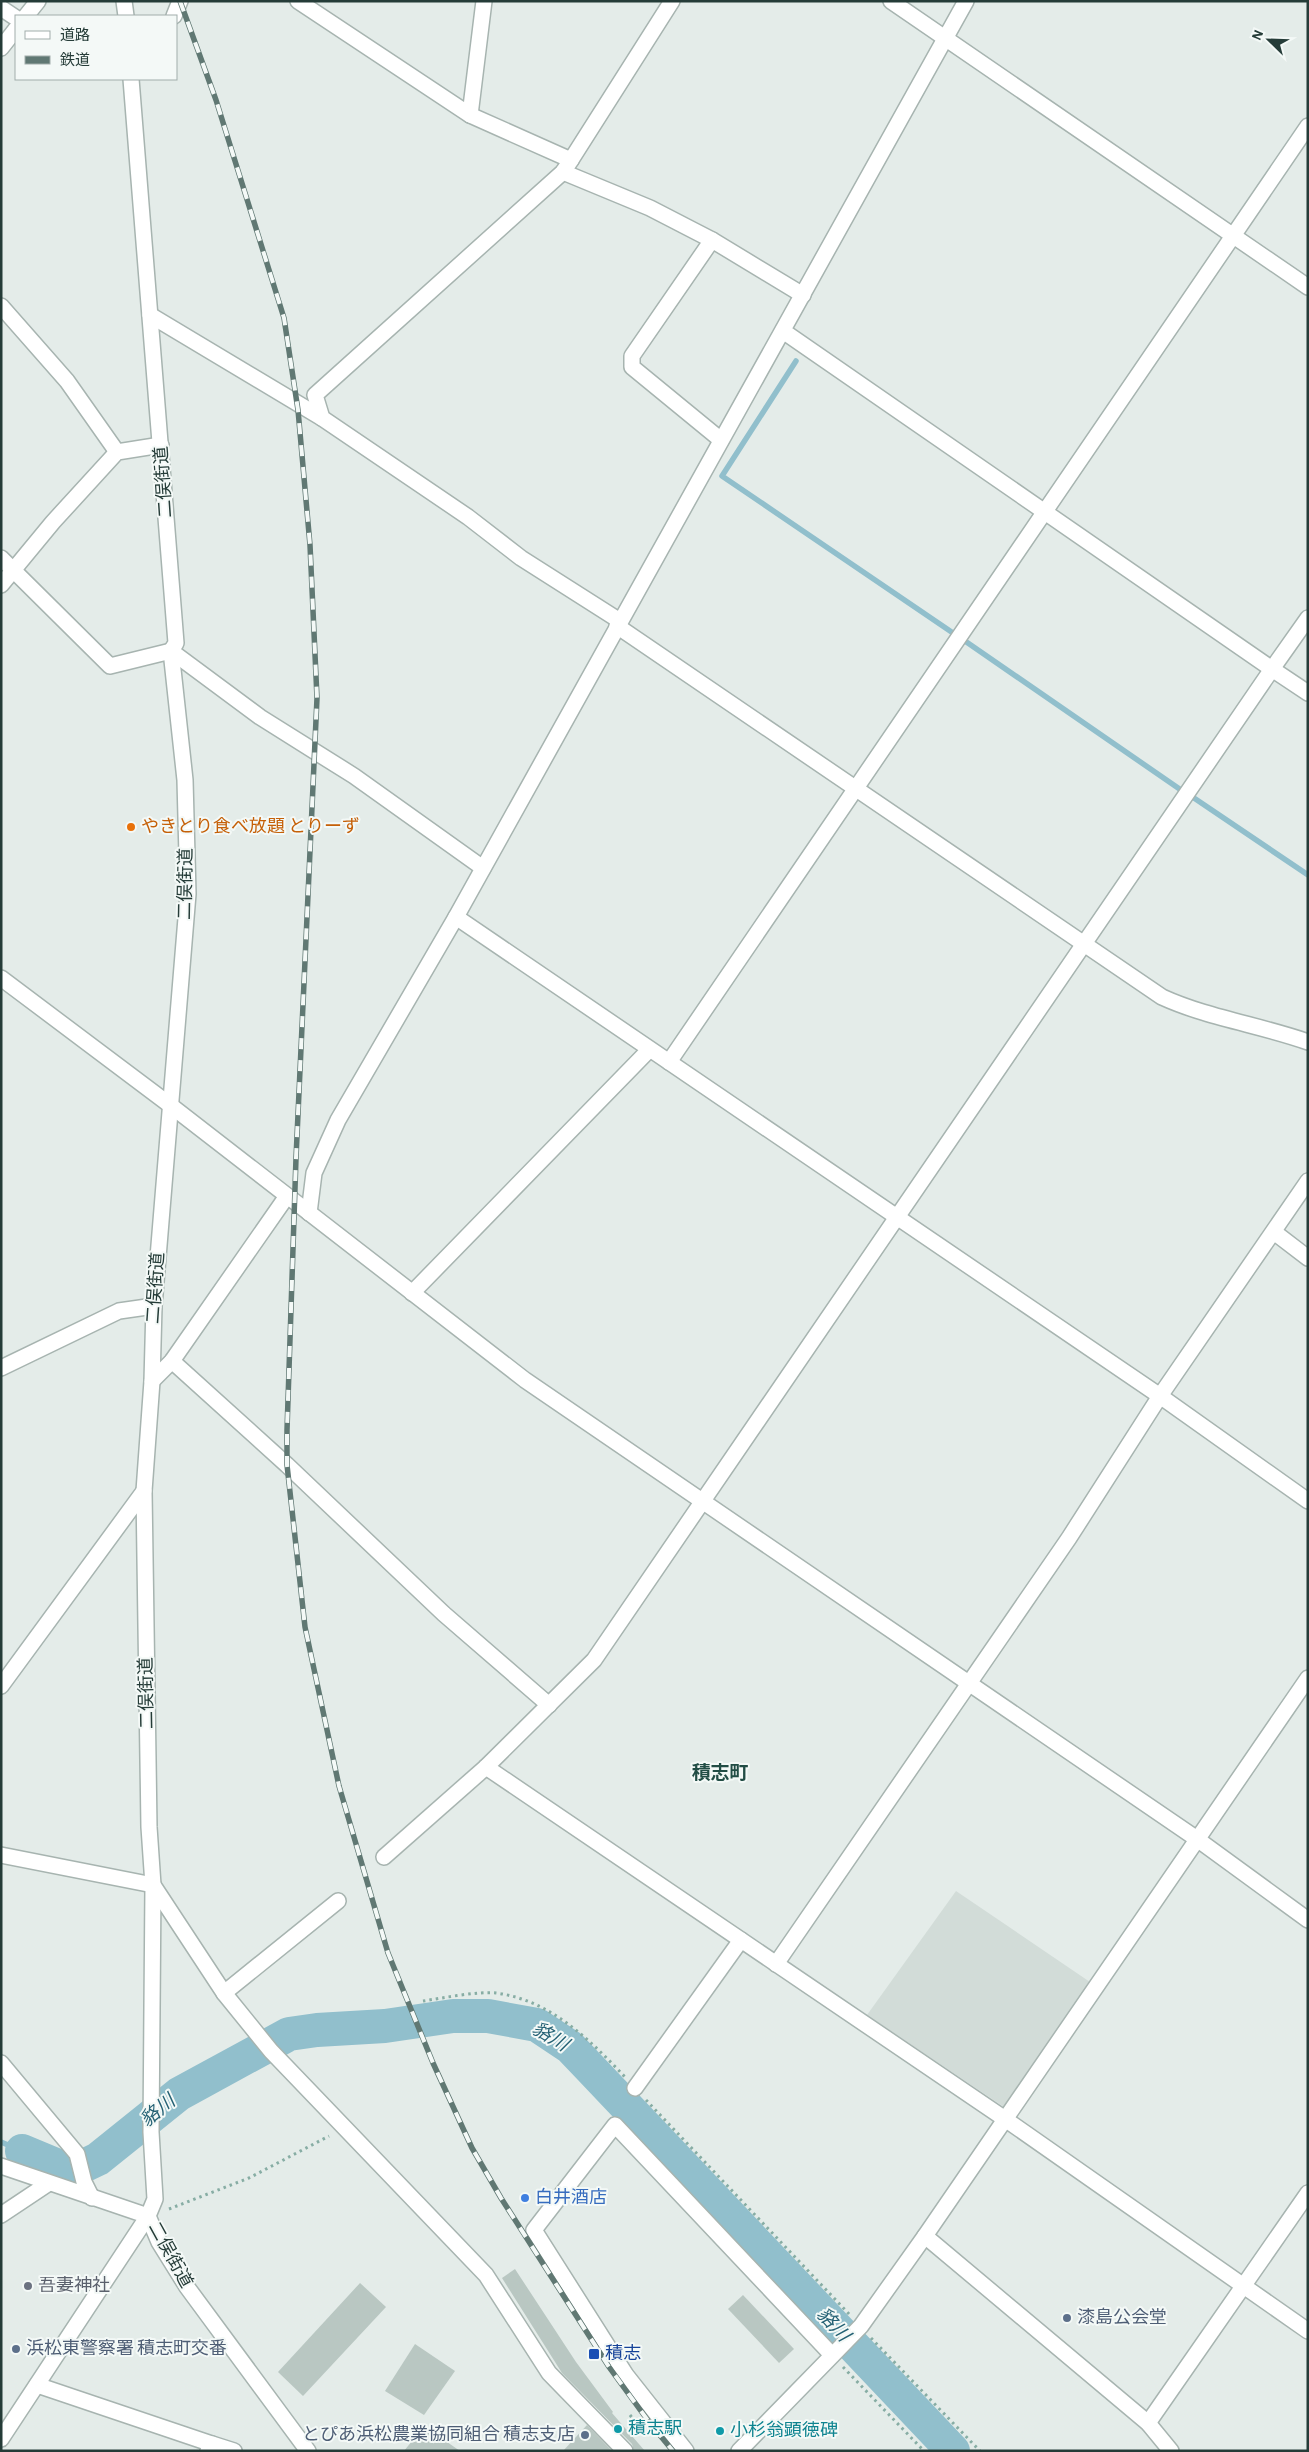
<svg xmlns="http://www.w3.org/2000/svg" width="1309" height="2452" font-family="'Alegreya Sans','Noto Sans JP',sans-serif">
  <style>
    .built { fill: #d2dcd8 }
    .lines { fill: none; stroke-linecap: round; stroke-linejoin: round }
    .stream { stroke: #91bfcc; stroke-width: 5.5 }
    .river { stroke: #91bfcc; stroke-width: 34 }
    .building { fill: #b9c7c2 }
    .minor-casing { stroke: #a7b4b0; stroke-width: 18 }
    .path { stroke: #87ada4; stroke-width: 3; stroke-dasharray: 2.5 4; stroke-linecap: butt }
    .minor { stroke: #fff; stroke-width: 15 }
    .rail-casing { stroke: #607873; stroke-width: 5.5 }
    .rail { stroke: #f4f9f7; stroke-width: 4; stroke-dasharray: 11; stroke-linecap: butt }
    .food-dot { fill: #e8710a; stroke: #f4f9f7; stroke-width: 2 }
    .shop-dot { fill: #3f7fe0; stroke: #f4f9f7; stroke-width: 2 }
    .worship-dot { fill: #6b7280; stroke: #f4f9f7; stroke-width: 2 }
    .service-dot { fill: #5c6f8a; stroke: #f4f9f7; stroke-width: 2 }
    .transit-dot { fill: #1a4fb4; stroke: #f4f9f7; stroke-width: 2 }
    .culture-dot { fill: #0f9aa8; stroke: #f4f9f7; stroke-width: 2 }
    .labels { text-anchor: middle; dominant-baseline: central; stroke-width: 4; stroke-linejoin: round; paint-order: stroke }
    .street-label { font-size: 18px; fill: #253c38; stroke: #f4f9f7 }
    .food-label { font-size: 18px; fill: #c56008; stroke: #f4f9f7; text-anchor: start }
    .shop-label { font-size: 18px; fill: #366cbe; stroke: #f4f9f7; text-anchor: start }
    .worship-label { font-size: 18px; fill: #5b616d; stroke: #f4f9f7; text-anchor: start }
    .service-label { font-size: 18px; fill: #4e5e75; stroke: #f4f9f7; text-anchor: start }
    .transit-label { font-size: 18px; fill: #164399; stroke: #f4f9f7; text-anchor: start }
    .culture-label { font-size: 18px; fill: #0d838f; stroke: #f4f9f7; text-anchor: start }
    .neighbourhood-label { font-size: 19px; font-weight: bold; fill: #224d45; stroke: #f4f9f7 }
    .water-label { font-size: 19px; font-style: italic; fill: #246174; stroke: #f4f9f7 }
  </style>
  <rect width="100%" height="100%" fill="#e4ece9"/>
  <!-- built -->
  <path class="built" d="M956,1891L1090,1982L1004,2107L867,2015Z"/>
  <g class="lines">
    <!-- stream -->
    <g class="stream">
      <path d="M796,361L722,476L953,633"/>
      <path d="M965,641L1181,790"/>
      <path d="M1194,798L1308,875"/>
      <path d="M1,2142L22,2151"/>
    </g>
    <!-- river -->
    <path class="river" d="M22,2151L58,2166L75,2170L98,2159L179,2094L289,2034L317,2030L385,2026L453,2016H488L537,2025L570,2047L591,2069L953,2451"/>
  </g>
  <!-- building -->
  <g class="building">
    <path d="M515,2269L576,2362L613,2412L612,2413L645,2451H634L632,2444L562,2373L502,2278Z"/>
    <path d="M360,2283L386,2307L303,2396L278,2372Z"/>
    <path d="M743,2295L794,2349L779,2363L728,2309Z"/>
    <path d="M415,2344L455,2371L424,2415L385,2391Z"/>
    <path d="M587,2425L612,2451H563Z"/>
    <path d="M424,2426L460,2451H404Z"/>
  </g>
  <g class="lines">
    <defs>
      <g id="minor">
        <path d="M124,1L126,16"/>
        <path d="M298,1L470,115L571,160L563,172L315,395L322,418L468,517L521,558L620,621"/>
        <path d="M891,1L1308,287"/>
        <path d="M1,8L16,18"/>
        <path d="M26,16L38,1"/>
        <path d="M174,16L180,1"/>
        <path d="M1,48L16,29"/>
        <path d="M131,79C145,267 162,455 176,643L171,651L185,780L188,894L154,1306L152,1381L144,1491L149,1827L153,1885L151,2132L155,2199L148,2216L159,2242L187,2287L308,2451"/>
        <path d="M470,115L484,1"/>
        <path d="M571,160L672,1"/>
        <path d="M563,172L650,208L712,240L803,295"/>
        <path d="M712,240L632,356V367L721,440"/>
        <path d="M1,306L67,381L117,452"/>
        <path d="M150,315L322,418"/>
        <path d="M783,331L1272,669L1308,618"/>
        <path d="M1,558L110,666L171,651L260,717L354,776L483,868"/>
        <path d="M1,585L53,522L117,452L161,445"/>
        <path d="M617,626L1162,997C1208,1018 1260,1025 1308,1042"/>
        <path d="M1308,693L1272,669L594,1660L486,1767L1005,2119L1308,2331"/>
        <path d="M456,917L1160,1396L1308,1501"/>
        <path d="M1,978L170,1105L525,1380L1197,1839L1308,1920"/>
        <path d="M669,1062L1308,126"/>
        <path d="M309,1213L314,1173L338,1120L456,917L966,1"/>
        <path d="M1274,1232L1308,1258"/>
        <path d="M412,1293L649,1050"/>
        <path d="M172,1361L287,1465L444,1614L549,1705"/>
        <path d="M1,1368L119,1311L154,1306"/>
        <path d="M152,1381L172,1361L287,1196"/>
        <path d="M1,1686L144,1491"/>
        <path d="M1,1855L153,1885L224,1993L271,2051L486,2275L549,2373L625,2451"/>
        <path d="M384,1857L486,1767"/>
        <path d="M776,1964L1069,1538L1160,1396L1308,1181"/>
        <path d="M224,1993L338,1901"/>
        <path d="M1,2063L77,2154L84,2182L92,2198"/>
        <path d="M635,2088L741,1940"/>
        <path d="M1,2166L148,2216L1,2439"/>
        <path d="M1,2215L49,2183"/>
        <path d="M925,2236L1148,2423L1171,2451"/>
        <path d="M37,2385L212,2444"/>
        <path d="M1148,2423L1308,2193"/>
        <path d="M208,2451L212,2444L234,2451"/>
        <path d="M686,2451L626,2375L534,2230L615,2125L832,2355"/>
        <path d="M739,2451L861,2326L925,2236L1308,1678"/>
      </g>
    </defs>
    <!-- minor casing -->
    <use href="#minor" class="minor-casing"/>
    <!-- path -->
    <g class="path">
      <path d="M423,2001C443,1998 478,1991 496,1993C550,2000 589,2039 625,2077"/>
      <path d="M646,2100L850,2315"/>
      <path d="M169,2209L249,2178L329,2136"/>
      <path d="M871,2338L980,2451"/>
      <path d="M843,2367L924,2451"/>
      <path d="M630,2415L642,2431"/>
      <path d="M631,2435L642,2431"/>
    </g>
    <!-- minor -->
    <use href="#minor" class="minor"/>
    <defs>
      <path id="rail" d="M180,1L216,100L284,318L298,410L310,545L317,698L296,1158L287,1430V1465L305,1627L339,1786L388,1953L433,2063L472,2148L501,2198L609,2367L649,2422L673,2451"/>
    </defs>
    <!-- rail casing -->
    <use href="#rail" class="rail-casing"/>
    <!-- rail -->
    <use href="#rail" class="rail"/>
  </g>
  <!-- markers -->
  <circle class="food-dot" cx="131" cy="827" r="5"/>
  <circle class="shop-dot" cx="525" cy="2198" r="5"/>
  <circle class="worship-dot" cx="28" cy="2286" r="5"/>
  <g class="service-dot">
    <circle cx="1067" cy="2318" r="5"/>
    <circle cx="16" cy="2349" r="5"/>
    <circle cx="585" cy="2435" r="5"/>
  </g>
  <rect class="transit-dot" x="588" y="2348" width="12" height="12" rx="2.5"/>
  <g class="culture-dot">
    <circle cx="618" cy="2429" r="5"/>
    <circle cx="720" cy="2431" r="5"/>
  </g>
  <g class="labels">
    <!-- street labels -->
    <g class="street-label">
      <text transform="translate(164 482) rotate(-94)">二俣街道</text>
      <text transform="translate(186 884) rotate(-89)">二俣街道</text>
      <text transform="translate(156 1288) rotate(-86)">二俣街道</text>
      <text transform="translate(147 1693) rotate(-91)">二俣街道</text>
      <text transform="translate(170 2255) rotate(61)">二俣街道</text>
    </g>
    <!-- food labels -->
    <g class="food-label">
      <text x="141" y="827">やきとり食べ放題 とりーず</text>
    </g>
    <!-- shop labels -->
    <g class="shop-label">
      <text x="535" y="2198">白井酒店</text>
    </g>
    <!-- worship labels -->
    <g class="worship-label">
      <text x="38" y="2286">吾妻神社</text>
    </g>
    <!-- service labels -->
    <g class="service-label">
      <text x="1077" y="2318">漆島公会堂</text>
      <text x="26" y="2349">浜松東警察署 積志町交番</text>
      <text x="575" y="2435" text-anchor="end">とぴあ浜松農業協同組合 積志支店</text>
    </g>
    <!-- transit labels -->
    <g class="transit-label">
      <text x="605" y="2354">積志</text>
    </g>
    <!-- culture labels -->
    <g class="culture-label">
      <text x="628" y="2429">積志駅</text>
      <text x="730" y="2431">小杉翁顕徳碑</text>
    </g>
    <!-- neighbourhood labels -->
    <g class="neighbourhood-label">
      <text x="720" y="1773">積志町</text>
    </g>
    <!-- water labels -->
    <g class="water-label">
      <text transform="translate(550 2037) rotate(31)">貉川</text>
      <text transform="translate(158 2111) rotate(-39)">貉川</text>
      <text transform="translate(833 2325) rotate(47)">貉川</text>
    </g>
  </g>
  <!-- border -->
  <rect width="1309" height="2452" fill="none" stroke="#253c38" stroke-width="5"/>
  <!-- legend -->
  <rect x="15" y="15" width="162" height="65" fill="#f4f9f7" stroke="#a1adab"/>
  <rect x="25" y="31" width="25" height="8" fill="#ffffff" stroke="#a1adab"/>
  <text x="60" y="40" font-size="15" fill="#253c38">道路</text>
  <rect x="25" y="56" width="25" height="8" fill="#607873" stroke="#a1adab"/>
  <text x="60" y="65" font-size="15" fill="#253c38">鉄道</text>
  <!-- north arrow -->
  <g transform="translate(1269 40) rotate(293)" stroke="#f4f9f7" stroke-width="4" paint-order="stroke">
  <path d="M0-4L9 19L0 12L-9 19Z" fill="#253c38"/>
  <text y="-8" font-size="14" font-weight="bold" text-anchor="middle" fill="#253c38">N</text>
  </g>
</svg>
